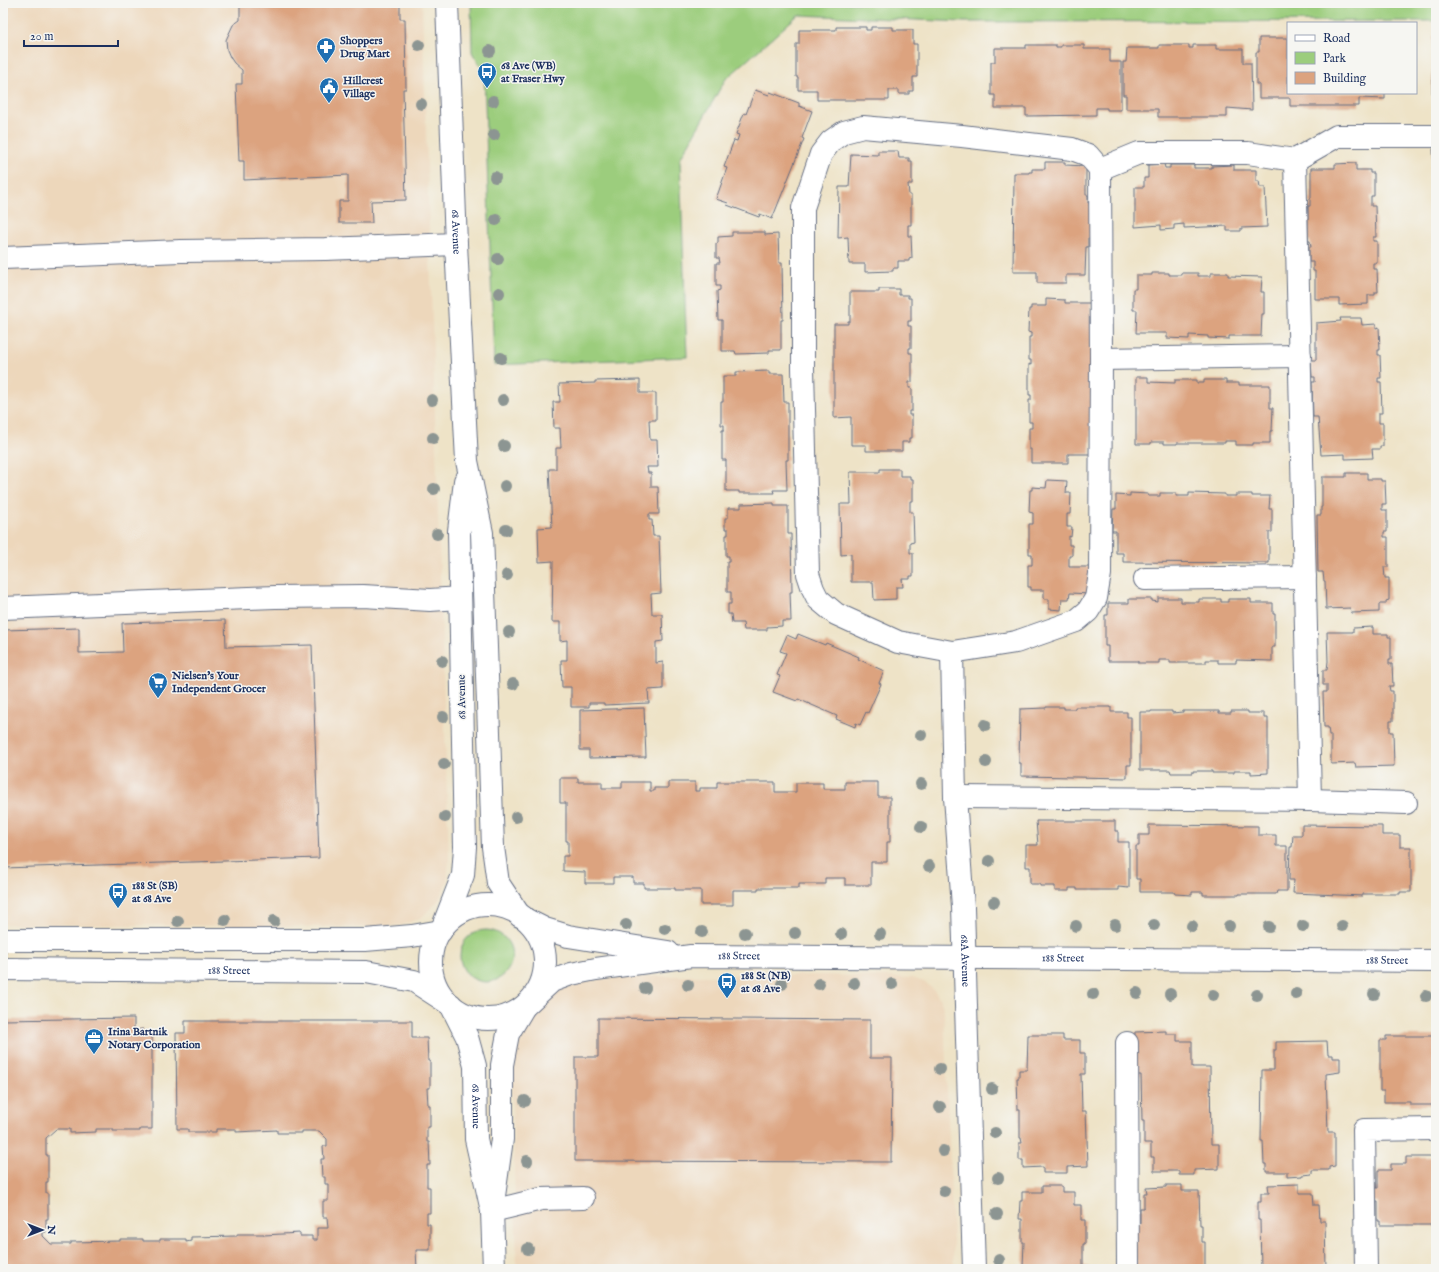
<svg xmlns="http://www.w3.org/2000/svg" width="1439" height="1272" font-family="'IM FELL English',serif">
  <style>
    .built { fill: #edd7bb }
    .green { fill: #9ccd7d; stroke: #5c7e6e }
    .building { fill: #dca37f }
    .lines { fill: none; stroke-linecap: round; stroke-linejoin: round }
    .minor-casing { stroke: #656e83; stroke-width: 24 }
    .minor { stroke: #fff; stroke-width: 22 }
    .tree { fill: #8c9592 }
    .labels { text-anchor: middle; dominant-baseline: central; stroke-width: 3; stroke-linejoin: round; paint-order: stroke }
    .poi-label { font-size: 11px; font-weight: bold; fill: #1b2f5e; stroke: #f6f6f2; text-anchor: start }
    .street-label { font-size: 11px; fill: #1b2f5e; stroke: #f6f6f2 }
  </style>
  <rect width="100%" height="100%" fill="#f6f6f2"/>
  <filter id="ink" filterUnits="userSpaceOnUse"><feTurbulence type="fractalNoise" baseFrequency=".025" numOctaves="2"/><feDisplacementMap in="SourceGraphic" scale="8" xChannelSelector="R" yChannelSelector="G"/><feConvolveMatrix kernelMatrix="1 2 1 2 8 2 1 2 1" color-interpolation-filters="sRGB"/></filter>
  <filter id="wash" filterUnits="userSpaceOnUse"><feTurbulence type="fractalNoise" baseFrequency=".012" numOctaves="4" result="noise"/><feDisplacementMap in="SourceGraphic" scale="16" xChannelSelector="R" yChannelSelector="G"/><feGaussianBlur stdDeviation="0.9" result="paint"/><feColorMatrix in="noise" values="0 0 0 0 0 0 0 0 0 0 0 0 0 0 0 0 0 1.4 0 .05"/><feComposite in="paint" operator="in"/></filter>
  <g filter="url(#wash)">
    <rect width="100%" height="100%" fill="#eee3c7"/>
    <!-- built -->
    <g class="built">
      <path d="M3,3H422L449,861L447,881L439,900L422,917L403,925L377,927L3,924Z"/>
      <path d="M823,975L912,978L924,982L934,990L941,1001L944,1012L954,1269H517L512,1095L513,1063L518,1037L525,1017L552,993L579,983L602,979L657,976H754Z"/>
    </g>
    <!-- green -->
    <g class="green">
      <path d="M471,3H1436V21L964,22L798,15L725,80L680,159L687,357L494,365L484,72C481,64 475,59 472,52Z"/>
      <circle cx="486" cy="956" r="26"/>
    </g>
    <g id="blocks">
      <!-- building -->
      <g class="building">
        <path d="M233,3H400V19H405L406,89H403L406,200L371,201L372,223H339V201H348V175L244,180V161H239L236,84H242V70L234,63L230,57L227,50L226,40L233,25L240,20V4L233,5Z"/>
        <path d="M836,27H866V30H871V27H893V30H913V44H917V77H913V91H909V94H899V90H889V100H817V90H798V77H796V44H799V30H836Z"/>
        <path d="M1433,36H1436V96H1432Z"/>
        <path d="M1259,38H1288V93H1385V99L1359,98V106H1290V98H1259V84H1256V52H1259Z"/>
        <path d="M1026,45H1056V47H1061V45H1084V49H1110V62H1121V110H1107V108H1096V115L1026,116V108H995V95H991V62H995V48H1026Z"/>
        <path d="M1159,45H1189V48H1193V45H1216V49H1243V63H1251L1252,110L1227,108V117H1158V109H1126V95H1123V62H1126L1127,48H1159Z"/>
        <path d="M755,90L769,95L770,92L799,103V106L812,111L802,138L804,139L772,219L760,214L759,217L727,205L728,203L716,199L727,168L724,167L734,140L737,141L739,135L736,134L744,113L746,114Z"/>
        <path d="M1436,148V199H1435L1433,149Z"/>
        <path d="M878,151H898L899,158H909V161H912V184H908L909,195H911V225H908V236H911L912,258L909,259V261H898V268H893V271L865,272V264H849L848,237L838,238L839,187H849L851,154L878,155Z"/>
        <path d="M1045,162H1065V165L1086,166V195H1088V203H1091L1090,238H1088V247H1086L1085,275H1066V283H1037V272H1013L1014,173H1029V172H1032V169H1045Z"/>
        <path d="M1356,163V170H1370V173H1374V196H1371V206H1375L1376,237H1373V241H1377V263H1373V269H1377L1378,292H1375V295H1368V304L1339,305V299H1315V271H1313V262H1309V247H1311L1310,241H1308V206H1310V198H1311V168H1335V164Z"/>
        <path d="M1164,164L1165,168H1170V165H1194V168H1212V166L1234,165V170H1256V181H1259L1260,187H1265L1267,227L1241,228V231H1227V226L1184,228V224L1174,225V229L1161,230V225L1135,227V187H1144V178H1148V165Z"/>
        <path d="M732,232H765V235L778,234L779,263H782L783,320H781V350H769V353L736,354L735,351H722V320H718L717,291L720,290V286H716V263H720L719,258H716V244L718,243V237L732,236Z"/>
        <path d="M1152,273H1169V275H1181V273H1198V276H1211V273H1228V276L1262,277L1261,292H1264V314H1262L1261,336H1229V339L1208,338V336L1189,335V339L1167,338V333H1136L1137,310H1133V289H1136V275H1152Z"/>
        <path d="M879,289H899V295H908V298H911V321H908V326H911V348H909V353H912V382H909V388H912V411H909V415H912V438H909V442H902V451H866V445H851V417L834,418V324H848V321H850V292H879Z"/>
        <path d="M1046,299L1065,300V303H1090L1093,331L1090,454H1068V463H1031V449H1029V428H1032V422H1029V400H1031V395H1029V364L1031,365V360H1029V337H1031V333L1028,332L1029,309H1031V306H1046Z"/>
        <path d="M1340,318H1361L1362,325L1376,324V328L1379,327L1380,350H1378V355H1380L1381,378H1378V382H1381L1382,413H1379V423H1383V446H1380V449H1372L1373,458L1345,459V454L1321,455L1318,417H1313L1312,382H1315V377H1312L1311,360H1316V323L1341,321Z"/>
        <path d="M769,371V374H783L784,402H788V460H786L787,490H773L774,493H739V491H726V460H722V430H724V425H721V402H723V376H736V372Z"/>
        <path d="M1136,377H1148V382L1175,383V380H1197V383H1204V380H1226V383H1239V385H1270V408H1273L1272,431H1270V443H1253V445H1236V441H1225V443H1177V444H1164V442H1151V444H1136Z"/>
        <path d="M640,380V393H656V420H649L650,440H657L658,467H647L648,473H651V487H658L659,514H649V520H652L653,536H659L661,593L651,594L652,614H662L663,641L656,642V663L663,662V689L648,690L649,703L604,705V703H589V707H571V687H562L561,660H567V640L560,641V622H552L553,561L539,562L538,528L552,527L549,469H556V448H561L560,428H554L553,402H560L559,384L595,383V381Z"/>
        <path d="M880,469H900V476H910V479H913V501H910V512H913L914,542L910,543V553H913V576H910V579H902L903,587H896V599L874,600L873,582H851V554L841,555L840,504H851L850,472H880Z"/>
        <path d="M1346,473H1367V479H1381V481H1385L1386,504H1382V510H1387V532H1384V537H1388V567H1384L1385,578H1389V600L1386,601V604H1379V612L1351,613L1350,608L1326,609L1325,581H1324L1323,572H1318L1317,515H1321V507H1322V477H1346Z"/>
        <path d="M1047,480L1067,481L1066,493H1071L1070,514H1067V527H1072L1071,537L1069,536V545H1072V556H1069V567H1091L1090,594L1070,593L1069,599H1062L1061,610L1049,609V599H1044V590H1031V587H1028V565H1032V554H1029V524H1033V513L1029,512L1030,490H1032V487L1046,488Z"/>
        <path d="M1130,493L1148,494V496H1160V493H1176V496H1189V493L1225,494V496H1236V494H1252V496H1270L1269,509H1272V532H1269V563L1123,562V553H1116V531H1112L1113,509H1116V495L1130,496Z"/>
        <path d="M774,503V506H788V534H791L792,592H790L791,621H782V626L767,627V630H744L743,623H732L731,614H728V604H731V592H727V562H729V556H726V535H728V529H725V518H728V508H741V504Z"/>
        <path d="M1158,598H1181V602H1199V599H1221V602H1228V599H1251V603H1273V614H1275V647H1272V661L1236,660V663H1218V660H1206V663H1170V660H1159V663H1138V661H1108V646H1105V615H1108V603H1129V599H1152V601L1158,602Z"/>
        <path d="M225,620L226,647L312,645L319,858L3,868V630L79,628V653L123,652L122,623Z"/>
        <path d="M1373,627V634H1388V637H1391V660H1389V664H1392L1393,686H1389L1390,691H1393V721H1390V732H1393L1394,766L1356,767L1355,763L1331,764V735H1329L1328,727H1324L1323,692H1327V685H1323V670H1327L1328,661L1327,632H1353V628Z"/>
        <path d="M798,634L825,645L826,643L859,657L858,659L884,671L879,683L881,684L868,713L866,712L860,725L856,723L855,727L836,719L837,716L798,699L797,701L773,692L780,676L777,675L786,653L780,651L787,635L796,639Z"/>
        <path d="M1046,707H1064V709H1075V707H1111V712H1127V717H1131V765H1127V778L1021,776V763H1019L1020,709L1046,708Z"/>
        <path d="M644,708L646,757L589,758V750H580V710Z"/>
        <path d="M1151,711H1172V713L1183,712V711H1219V713H1231V711H1248V713H1264V718H1268V773L1251,774V771H1234V773H1212V771H1193V773H1171L1170,770H1140V712H1151Z"/>
        <path d="M560,778H578V782H602V788H622V782H650V791H654V788H668V782H695V791H700V788H717V782H775V792H796V783H823V789H845V782H878V797H890V842H887V862H871V885H845V878H825V884H799V888H758V890H733V905H701V890H675V888H644V883H633V877H613V883H585V872L563,871V856H568V841H566V803H560Z"/>
        <path d="M1036,821H1115V831H1118V842H1129V888L1118,887V890H1077V888H1069V891H1055V886H1040V884H1030V867H1026V845H1038Z"/>
        <path d="M1149,825L1258,826V835H1276V846H1287V891H1277L1276,894H1239V895H1203V892H1192V895L1175,894L1174,892H1140V879H1136V846H1139V835H1149Z"/>
        <path d="M1302,825L1382,826V835H1400V847H1411V892H1400V894H1363V896L1293,893L1294,880H1289L1290,847H1292L1293,835H1302Z"/>
        <path d="M134,1018V1030L143,1029V1033H152V1129H140V1131H113V1129H96V1132L70,1133V1129H56L46,1138V1155H48V1182H46V1193H48V1219H46V1232H43V1236L51,1244H71V1242L120,1241V1239H143V1241H160V1239H186V1242L191,1241V1237L237,1236V1234H264V1235L300,1233V1236H312V1240H317V1228H328L327,1217H323V1201H328V1184H325V1177H322L321,1159H324L323,1146H327V1139L319,1131H302V1133H277V1130L236,1132V1129H216V1132H188V1129H177L176,1033H185V1021H412V1038H427L428,1061H430V1088H427L428,1105H430V1127H427V1142H429L430,1165H427V1187H430V1213H427V1224H430V1250H416L417,1269H3V1020Z"/>
        <path d="M598,1018L870,1020V1058H892L891,1162L575,1161V1057H598Z"/>
        <path d="M1166,1031V1034H1177V1041H1192V1067H1210L1211,1144H1219V1169L1194,1170V1175H1179V1171H1154V1157H1151V1143H1144V1121H1142L1141,1075H1133L1135,1032Z"/>
        <path d="M1028,1035H1063V1040H1080V1053H1085V1074H1081L1082,1111H1086L1088,1166L1067,1167V1173H1043V1167L1023,1168V1160H1019V1143H1022L1021,1138H1020V1110H1018L1017,1078H1019V1070H1027Z"/>
        <path d="M1386,1036H1436V1105H1410V1102H1384V1091H1380V1040H1386Z"/>
        <path d="M1327,1041L1328,1055H1333V1058H1340V1072L1326,1074L1328,1132H1335V1166L1329,1167V1170H1312V1174L1302,1175V1176L1287,1177V1172H1266V1164H1264L1263,1141H1261L1262,1070H1274V1050H1276V1042Z"/>
        <path d="M1406,1157H1436V1225H1380V1221H1378V1202H1373V1188H1378V1170H1391V1164H1406Z"/>
        <path d="M1299,1184V1193H1313L1314,1205H1319L1320,1221H1325L1326,1269H1261L1260,1220H1258V1202H1261V1193H1269L1268,1185Z"/>
        <path d="M1166,1185H1182V1191H1199L1200,1225H1202V1242H1205V1269H1136L1135,1223H1140V1208H1144V1193H1147L1146,1188L1166,1187Z"/>
        <path d="M1042,1186H1062V1192H1074V1205H1081V1220H1085V1244H1083V1266L1089,1267L1090,1269H1024V1267H1023L1024,1242H1022V1219H1019L1020,1201H1022V1192H1042Z"/>
      </g>
    </g>
  </g>
  <g filter="url(#ink)">
    <use href="#blocks" fill-opacity="0" stroke="#656e83" stroke-width="1"/>
    <g class="lines">
      <defs>
        <g id="minor">
          <path id="s1" d="M447,3L456,244L467,461L482,533L493,847L498,883L520,916"/>
          <path d="M1295,160L1310,800"/>
          <path d="M1100,169L1101,359L1100,574L1096,598L1088,611L1076,621L1016,642L952,652L898,642L836,614L818,599L813,589L808,574L803,368V208L821,154L831,141L844,132L863,127L962,136L1072,149L1088,155L1100,169L1139,153H1248L1295,160L1337,136H1436"/>
          <path d="M3,258L181,251L325,249L456,244"/>
          <path d="M1101,359L1300,356"/>
          <path d="M1145,579L1305,577"/>
          <path d="M3,608L275,597L363,596L430,600L460,598"/>
          <path id="s2" d="M952,652L955,797L963,907L974,1269"/>
          <path d="M955,797L1310,800L1406,803"/>
          <circle cx="488" cy="962" r="57"/>
          <path d="M527,920L545,929L568,936L668,952"/>
          <path d="M442,929L463,875L465,847L459,531L465,481"/>
          <path d="M3,940H365L412,936L441,931"/>
          <path id="s3" d="M3,969L366,972L414,981L448,1003"/>
          <path id="s4" d="M451,1005L467,1037L475,1066L476,1139L492,1211L494,1269"/>
          <path id="s5" d="M526,1005L552,981L571,974L596,969L691,956L1436,961"/>
          <path d="M1127,1043L1128,1269"/>
          <path d="M494,1196L502,1139V1065L508,1034L524,1007"/>
          <path d="M492,1211L541,1199L583,1198"/>
          <path d="M1366,1269L1364,1130L1436,1129"/>
        </g>
      </defs>
      <!-- minor casing -->
      <use href="#minor" class="minor-casing"/>
      <!-- minor -->
      <use href="#minor" class="minor"/>
    </g>
    <!-- trees -->
    <g class="tree">
      <circle cx="419" cy="45" r="6"/>
      <circle cx="490" cy="51" r="6"/>
      <circle cx="493" cy="101" r="6"/>
      <circle cx="421" cy="104" r="6"/>
      <circle cx="494" cy="135" r="6"/>
      <circle cx="495" cy="177" r="6"/>
      <circle cx="496" cy="220" r="6"/>
      <circle cx="498" cy="259" r="6"/>
      <circle cx="499" cy="293" r="6"/>
      <circle cx="501" cy="358" r="6"/>
      <circle cx="432" cy="400" r="6"/>
      <circle cx="503" cy="400" r="6"/>
      <circle cx="433" cy="438" r="6"/>
      <circle cx="504" cy="446" r="6"/>
      <circle cx="505" cy="486" r="6"/>
      <circle cx="434" cy="489" r="6"/>
      <circle cx="506" cy="530" r="6"/>
      <circle cx="437" cy="534" r="6"/>
      <circle cx="507" cy="575" r="6"/>
      <circle cx="509" cy="632" r="6"/>
      <circle cx="442" cy="661" r="6"/>
      <circle cx="513" cy="684" r="6"/>
      <circle cx="443" cy="717" r="6"/>
      <circle cx="985" cy="725" r="6"/>
      <circle cx="921" cy="735" r="6"/>
      <circle cx="986" cy="762" r="6"/>
      <circle cx="444" cy="764" r="6"/>
      <circle cx="921" cy="784" r="6"/>
      <circle cx="445" cy="817" r="6"/>
      <circle cx="516" cy="817" r="6"/>
      <circle cx="921" cy="827" r="6"/>
      <circle cx="989" cy="861" r="6"/>
      <circle cx="929" cy="866" r="6"/>
      <circle cx="994" cy="902" r="6"/>
      <circle cx="225" cy="920" r="6"/>
      <circle cx="178" cy="921" r="6"/>
      <circle cx="274" cy="921" r="6"/>
      <circle cx="626" cy="925" r="6"/>
      <circle cx="1115" cy="925" r="6"/>
      <circle cx="1154" cy="925" r="6"/>
      <circle cx="1076" cy="926" r="6"/>
      <circle cx="1192" cy="926" r="6"/>
      <circle cx="1229" cy="926" r="6"/>
      <circle cx="1303" cy="926" r="6"/>
      <circle cx="1342" cy="926" r="6"/>
      <circle cx="1269" cy="927" r="6"/>
      <circle cx="665" cy="929" r="6"/>
      <circle cx="702" cy="932" r="6"/>
      <circle cx="745" cy="933" r="6"/>
      <circle cx="795" cy="933" r="6"/>
      <circle cx="841" cy="934" r="6"/>
      <circle cx="880" cy="934" r="6"/>
      <circle cx="854" cy="983" r="6"/>
      <circle cx="782" cy="984" r="6"/>
      <circle cx="819" cy="984" r="6"/>
      <circle cx="892" cy="984" r="6"/>
      <circle cx="688" cy="985" r="6"/>
      <circle cx="645" cy="988" r="6"/>
      <circle cx="1137" cy="993" r="6"/>
      <circle cx="1093" cy="994" r="6"/>
      <circle cx="1170" cy="994" r="6"/>
      <circle cx="1296" cy="994" r="6"/>
      <circle cx="1374" cy="994" r="6"/>
      <circle cx="1213" cy="995" r="6"/>
      <circle cx="1257" cy="995" r="6"/>
      <circle cx="1426" cy="996" r="6"/>
      <circle cx="940" cy="1069" r="6"/>
      <circle cx="992" cy="1089" r="6"/>
      <circle cx="525" cy="1101" r="6"/>
      <circle cx="940" cy="1107" r="6"/>
      <circle cx="995" cy="1133" r="6"/>
      <circle cx="943" cy="1151" r="6"/>
      <circle cx="527" cy="1161" r="6"/>
      <circle cx="998" cy="1178" r="6"/>
      <circle cx="944" cy="1191" r="6"/>
      <circle cx="997" cy="1214" r="6"/>
      <circle cx="528" cy="1249" r="6"/>
      <circle cx="999" cy="1260" r="6"/>
    </g>
  </g>
  <!-- icons -->
  <defs>
    <symbol id="pharmacy-pin" viewBox="-11 -11 22 30"><path d="M0 17L-7.5 6A9.5 9.5 0 1 1 7.5 6Z" fill="#1f6fb2" stroke="#f6f6f2"/><path d="M-2-6h4v4h4v4h-4v4h-4v-4h-4v-4h4Z" fill="#fff"/></symbol>
    <symbol id="bus-pin" viewBox="-11 -11 22 30"><path d="M0 17L-7.5 6A9.5 9.5 0 1 1 7.5 6Z" fill="#1f6fb2" stroke="#f6f6f2"/><path d="M-5-6H5V4H4V6H2V4H-2V6H-4V4H-5ZM-3.5-4V0h7V-4ZM-3.5 1.2v1.5H-2V1.2ZM2 1.2v1.5H3.5V1.2Z" fill="#fff"/></symbol>
    <symbol id="civic-pin" viewBox="-11 -11 22 30"><path d="M0 17L-7.5 6A9.5 9.5 0 1 1 7.5 6Z" fill="#1f6fb2" stroke="#f6f6f2"/><path d="M-.6-6.5H3V-4.5H.6V-3L4-1V1h2V6H-6V1h2V-1L-.6-3ZM-1.2 2.5V6h2.4V2.5Z" fill="#fff"/></symbol>
    <symbol id="supermarket-pin" viewBox="-11 -11 22 30"><path d="M0 17L-7.5 6A9.5 9.5 0 1 1 7.5 6Z" fill="#1f6fb2" stroke="#f6f6f2"/><path d="M-6-5.5h2.5l.6 2H6L4.5 2H-2.5L-4.4-4H-6ZM-1.5 3.2a1.3 1.3 0 1 0 .1 0ZM3 3.2a1.3 1.3 0 1 0 .1 0Z" fill="#fff"/></symbol>
    <symbol id="office-pin" viewBox="-11 -11 22 30"><path d="M0 17L-7.5 6A9.5 9.5 0 1 1 7.5 6Z" fill="#1f6fb2" stroke="#f6f6f2"/><path d="M-6-3h4V-5.5h4V-3h4V5H-6ZM-1-4.5V-3h2v-1.5ZM-6 0V1H6V0Z" fill="#fff"/></symbol>
  </defs>
  <g fill-rule="evenodd">
    <use href="#pharmacy-pin" x="315" y="36" width="22" height="30"/>
    <use href="#bus-pin" x="476" y="61" width="22" height="30"/>
    <use href="#civic-pin" x="318" y="76" width="22" height="30"/>
    <use href="#supermarket-pin" x="147" y="671" width="22" height="30"/>
    <use href="#bus-pin" x="107" y="881" width="22" height="30"/>
    <use href="#bus-pin" x="716" y="971" width="22" height="30"/>
    <use href="#office-pin" x="83" y="1027" width="22" height="30"/>
  </g>
  <g class="labels">
    <!-- poi labels -->
    <g class="poi-label">
      <text x="340" y="41">Shoppers<tspan x="340" dy="13">Drug Mart</tspan></text>
      <text x="501" y="66">68 Ave (WB)<tspan x="501" dy="13">at Fraser Hwy</tspan></text>
      <text x="343" y="81">Hillcrest<tspan x="343" dy="13">Village</tspan></text>
      <text x="172" y="676">Nielsen's Your<tspan x="172" dy="13">Independent Grocer</tspan></text>
      <text x="132" y="886">188 St (SB)<tspan x="132" dy="13">at 68 Ave</tspan></text>
      <text x="741" y="976">188 St (NB)<tspan x="741" dy="13">at 68 Ave</tspan></text>
      <text x="108" y="1032">Irina Bartnik<tspan x="108" dy="13">Notary Corporation</tspan></text>
    </g>
    <!-- street labels -->
    <g class="street-label">
      <text stroke="none"><textPath href="#s1" startOffset="229">68 Avenue</textPath></text>
      <text transform="translate(462 697) rotate(-91)">68 Avenue</text>
      <text stroke="none"><textPath href="#s5" startOffset="225">188 Street</textPath></text>
      <text stroke="none"><textPath href="#s5" startOffset="549">188 Street</textPath></text>
      <text stroke="none"><textPath href="#s2" startOffset="309">68A Avenue</textPath></text>
      <text stroke="none"><textPath href="#s5" startOffset="873">188 Street</textPath></text>
      <text stroke="none"><textPath href="#s3" startOffset="226">188 Street</textPath></text>
      <text stroke="none"><textPath href="#s4" startOffset="106">68 Avenue</textPath></text>
    </g>
  </g>
  <!-- margin -->
  <rect width="1439" height="1272" fill="none" stroke="#f6f6f2" stroke-width="16"/>
  <!-- legend -->
  <rect x="1287" y="22" width="130" height="72" fill="#f6f6f2" stroke="#9ea6b7"/>
  <rect x="1295" y="35" width="20" height="6" fill="#ffffff" stroke="#9ea6b7"/>
  <text x="1323" y="42" font-size="12" fill="#1b2f5e">Road</text>
  <rect x="1295" y="52" width="20" height="12" fill="#9ccd7d" stroke="#9ea6b7"/>
  <text x="1323" y="62" font-size="12" fill="#1b2f5e">Park</text>
  <rect x="1295" y="72" width="20" height="12" fill="#dca37f" stroke="#9ea6b7"/>
  <text x="1323" y="82" font-size="12" fill="#1b2f5e">Building</text>
  <!-- north arrow -->
  <g transform="translate(42 1230) rotate(90)" stroke="#f6f6f2" stroke-width="3" paint-order="stroke">
  <path d="M0-3L7 15L0 10L-7 15Z" fill="#1b2f5e"/>
  <text y="-6" font-size="11" font-weight="bold" text-anchor="middle" fill="#1b2f5e">N</text>
  </g>
  <!-- scale -->
  <path d="M24 40v6h94v-6" fill="none" stroke="#1b2f5e" stroke-width="2"/>
  <text x="30" y="40" font-size="12" fill="#1b2f5e" stroke="#f6f6f2" stroke-width="3" paint-order="stroke">20 m</text>
</svg>
